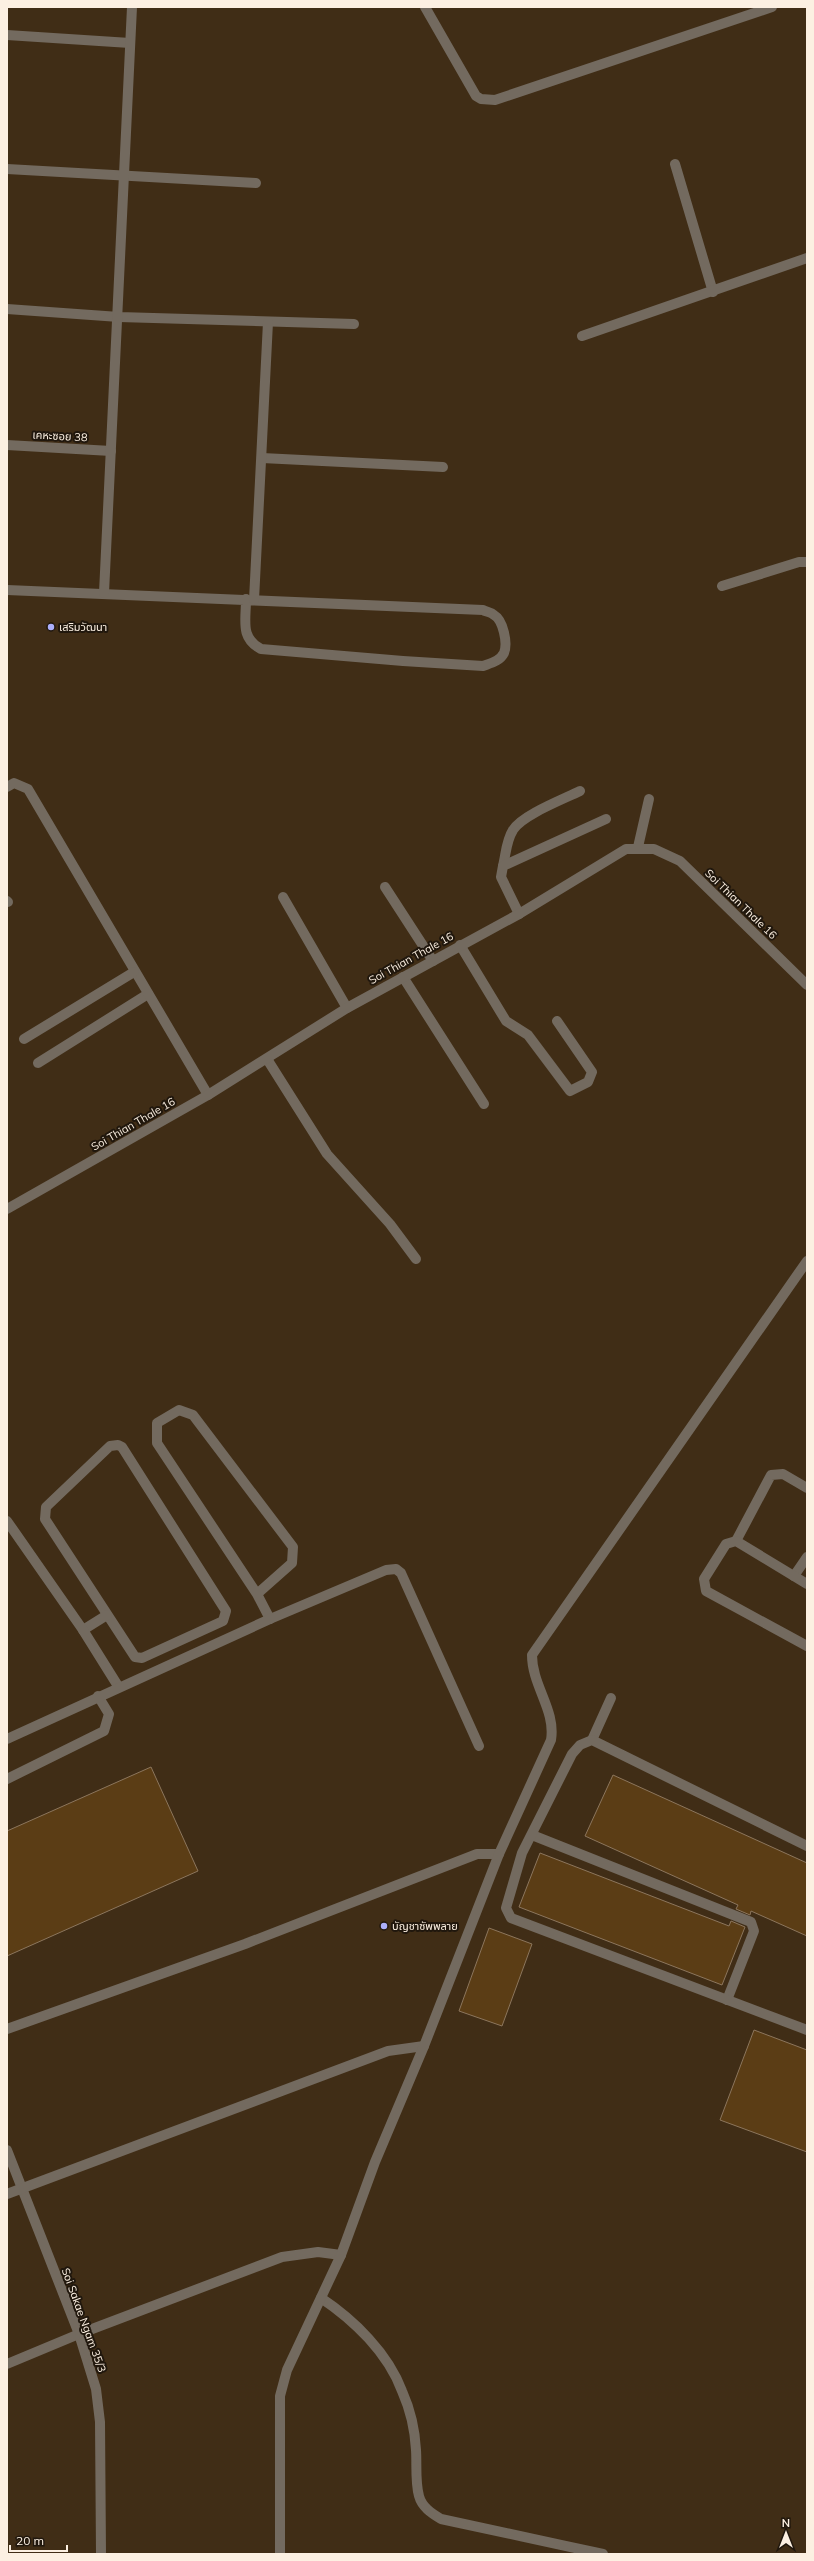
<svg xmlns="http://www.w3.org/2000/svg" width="814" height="2561" font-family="Mulish,'Noto Sans Thai',sans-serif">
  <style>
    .building { fill: #5b3d15; stroke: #8c765d }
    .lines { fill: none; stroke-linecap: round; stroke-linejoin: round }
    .service { stroke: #736a5f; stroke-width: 10 }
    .minor { stroke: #736a5f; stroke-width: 10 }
    .tertiary { stroke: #736a5f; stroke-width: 10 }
    .poi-dot { fill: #acaffb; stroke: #20170d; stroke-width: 1.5 }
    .labels { text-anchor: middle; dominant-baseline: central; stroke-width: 4; stroke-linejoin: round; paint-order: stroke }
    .street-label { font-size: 11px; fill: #fcf0e2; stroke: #20170d }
    .poi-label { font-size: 11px; fill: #fcf0e2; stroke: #20170d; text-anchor: start }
  </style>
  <rect width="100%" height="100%" fill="#402d16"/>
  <!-- building -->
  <g class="building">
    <path d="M151,1767L198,1871L7,1956V1831Z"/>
    <path d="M613,1775L807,1863V1936L751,1911L750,1915L736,1909L738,1905L585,1836Z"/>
    <path d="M540,1853L729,1926L731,1921L745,1927L722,1985L519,1907Z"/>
    <path d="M489,1928L532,1944L502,2026L459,2011Z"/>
    <path d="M754,2030L807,2050V2152L720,2120Z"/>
  </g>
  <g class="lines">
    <!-- service -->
    <g class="service">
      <path d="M425,7L476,96L481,99L495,100L772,7"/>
      <path d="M675,164L713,292"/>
      <path d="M582,336L807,258"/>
      <path d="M722,586L799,562H807"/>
      <path d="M638,847L649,799"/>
      <path d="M503,866C506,854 506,841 513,830C522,815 564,799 580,791"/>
      <path d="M385,887L433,961"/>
      <path d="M283,897L347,1008"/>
      <path d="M519,914L501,877L503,866L606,819"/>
      <path d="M460,945L506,1021L528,1035L570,1091L588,1082L592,1072L557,1021"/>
      <path d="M403,977L484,1104"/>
      <path d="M267,1059L327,1154L390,1224L416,1259"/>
      <path d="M38,1063L148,994"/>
      <path d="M118,1445L122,1447L226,1611L223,1621L142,1658L135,1657L45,1519L46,1507L110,1446Z"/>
      <path d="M736,1541L771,1475L783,1474L807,1488"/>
      <path d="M794,1576L807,1557"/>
      <path d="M807,1584L736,1541L726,1544L704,1579L706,1591L807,1646"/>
      <path d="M257,1594L292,1563L293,1547L193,1415L179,1410L157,1423V1443L257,1594L270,1619"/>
      <path d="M83,1630L107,1615"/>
      <path d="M592,1740L611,1698"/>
      <path d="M7,1779L104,1731L109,1714L98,1696"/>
      <path d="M532,1835L751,1922L754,1931L727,2000"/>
      <path d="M807,1846L592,1740L580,1745L572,1754L522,1853L506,1908L511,1918L807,2030"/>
      <path d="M321,2298C354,2320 388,2353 402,2391C410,2409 415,2430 416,2450C417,2464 415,2482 419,2496C422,2507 431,2513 441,2519L603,2554"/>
    </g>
    <!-- minor -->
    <g class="minor">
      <path d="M7,35L130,43"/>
      <path d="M7,169L256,183"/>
      <path d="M7,309L119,317L354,324"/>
      <path d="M7,445L111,451"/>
      <path d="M262,458L443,467"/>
      <path d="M7,590L483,610C486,612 491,612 494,615C503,620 508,643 504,653C500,661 491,663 483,666L403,661L261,649C240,638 246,621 246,599"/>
      <path d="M104,593L132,7"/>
      <path d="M254,600L268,322"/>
      <path d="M7,787L14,783L28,789L208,1095"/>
      <path d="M7,901L8,902"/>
      <path d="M24,1039L134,972"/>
      <path d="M7,1521L83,1630L118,1686"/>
      <path d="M7,1739L270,1619L386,1570L396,1569L401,1573L479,1746"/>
      <path d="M7,2029L245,1944L477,1854H499"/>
      <path d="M7,2150L79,2334L96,2389L100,2422L101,2554"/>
      <path d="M7,2194L388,2051L424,2046"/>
      <path d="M7,2364L79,2334L282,2257L318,2252L341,2255"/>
      <path d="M280,2554V2396L287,2370L341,2255L375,2162L424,2046L499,1854L551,1740C556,1710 532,1686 532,1655L807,1261"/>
    </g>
    <!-- tertiary -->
    <path class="tertiary" d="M7,1209L208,1095L347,1008L519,914L626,849H654L680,861L807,985"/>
  </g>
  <!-- markers -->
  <g class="poi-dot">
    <circle cx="51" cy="627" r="4"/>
    <circle cx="384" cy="1926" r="4"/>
  </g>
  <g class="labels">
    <!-- street labels -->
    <g class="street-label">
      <text transform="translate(60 436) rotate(3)">เคหะซอย 38</text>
      <text transform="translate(741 904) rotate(44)">Soi Thian Thale 16</text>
      <text transform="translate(411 958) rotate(-29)">Soi Thian Thale 16</text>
      <text transform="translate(133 1124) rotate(-30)">Soi Thian Thale 16</text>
      <text transform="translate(84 2320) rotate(70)">Soi Sakae Ngam 35/3</text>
    </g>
    <!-- poi labels -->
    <g class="poi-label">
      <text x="59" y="627">เสริมวัฒนา</text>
      <text x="392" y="1926">บัญชาซัพพลาย</text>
    </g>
  </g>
  <!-- border -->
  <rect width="814" height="2561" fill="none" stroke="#fcf0e2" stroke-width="16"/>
  <!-- north arrow -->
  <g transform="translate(786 2533)" stroke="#20170d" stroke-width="3" paint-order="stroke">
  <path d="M0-3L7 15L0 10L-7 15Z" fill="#fcf0e2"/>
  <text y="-6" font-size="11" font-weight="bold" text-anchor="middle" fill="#fcf0e2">N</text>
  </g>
  <!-- scale -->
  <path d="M10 2545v6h57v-6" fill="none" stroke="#fcf0e2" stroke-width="2"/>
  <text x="16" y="2545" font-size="12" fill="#fcf0e2" stroke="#20170d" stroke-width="3" paint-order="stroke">20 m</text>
</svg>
